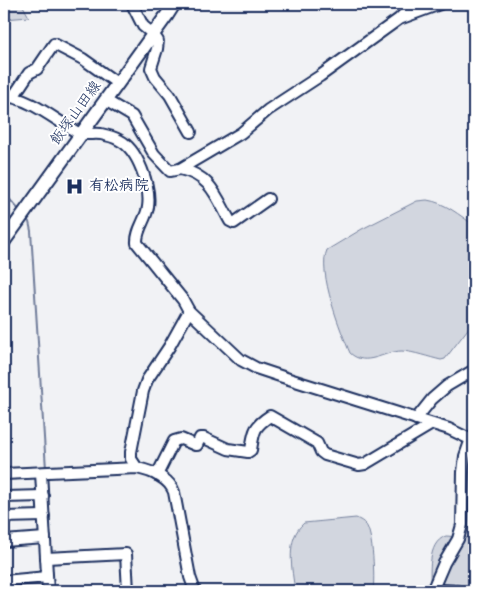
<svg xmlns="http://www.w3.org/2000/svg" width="478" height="595" font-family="Kalam,'Klee One',sans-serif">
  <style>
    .green { fill: #d2d6df; stroke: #76829e }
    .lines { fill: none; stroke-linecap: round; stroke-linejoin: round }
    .stream { stroke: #707c9a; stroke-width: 2 }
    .minor-casing { stroke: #1b2f5e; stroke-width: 14 }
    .major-casing { stroke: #1b2f5e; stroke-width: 16 }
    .minor { stroke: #fff; stroke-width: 10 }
    .major { stroke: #fff; stroke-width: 12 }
    .labels { text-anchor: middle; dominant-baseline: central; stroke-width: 4; stroke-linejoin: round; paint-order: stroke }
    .street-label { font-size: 15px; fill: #1b2f5e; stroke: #fff }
    .poi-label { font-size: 15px; font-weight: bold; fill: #1b2f5e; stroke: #fff; text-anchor: start }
  </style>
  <rect width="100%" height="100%" fill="#f1f2f5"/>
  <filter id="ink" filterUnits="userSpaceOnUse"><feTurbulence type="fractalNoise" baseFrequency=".02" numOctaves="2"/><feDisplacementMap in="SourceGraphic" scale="10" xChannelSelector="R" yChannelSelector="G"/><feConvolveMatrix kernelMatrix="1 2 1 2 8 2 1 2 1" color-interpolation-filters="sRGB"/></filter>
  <g filter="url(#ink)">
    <!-- green -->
    <g class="green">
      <path d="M4,4H22L29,17L4,19Z"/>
      <path d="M427,200C446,203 459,215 474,225V321L445,359L441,360C428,357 415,352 402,351C384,351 366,368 350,353C341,332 317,272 327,250L362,229L417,201Z"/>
      <path d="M356,518C360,520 363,521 366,525C373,533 375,579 373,591H295C292,569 285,539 304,523Z"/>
      <path d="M446,536L474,538V591H430C431,574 426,543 446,536Z"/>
    </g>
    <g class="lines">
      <!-- stream -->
      <g class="stream">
        <path d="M4,193L20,211"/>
        <path d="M26,218L29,222L31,231L46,469"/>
        <path d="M47,476L49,531"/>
      </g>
      <defs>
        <g id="minor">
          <path d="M132,4L143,26L153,34L158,41L157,49L151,68L155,77L170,95L191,132"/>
          <path d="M402,18L440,4"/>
          <path d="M4,96C28,97 54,119 75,131C83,136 91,133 101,134C106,135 114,137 119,140C138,149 151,187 148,207C146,220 136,230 137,243L183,300L189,311L241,360L256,368L289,379L449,429L474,441"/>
          <path d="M13,97L29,73L37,69L54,44L83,59L117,83"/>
          <path d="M105,100L132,116L154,154L170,171L180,169L241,133L268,110L320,76L399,19L408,10L411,4"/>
          <path d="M180,169C211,176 216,196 230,221L234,223L268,199"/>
          <path d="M416,419L432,399L447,386L474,370"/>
          <path d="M137,468L131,459V452L143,391L147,380L169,347L189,311"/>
          <path d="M41,473L48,591"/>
          <path d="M4,474L137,468C151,471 169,478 174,492L190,577L195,591"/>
          <path d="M157,475L174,441L181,439L195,445H197L200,438H204L228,449L248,452L251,450C254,432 253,427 270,416L317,443L321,452L325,455L359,465L365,464L432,424"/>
          <path d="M4,497L43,496"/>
          <path d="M4,517L44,516"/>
          <path d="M4,541L45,538"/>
          <path d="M46,558L126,554L128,591"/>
          <path d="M4,581L47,577"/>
          <path d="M434,588L440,590L457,591"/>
          <path d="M432,591L444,563L458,539L462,525L463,472L465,456L471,439"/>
        </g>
        <path id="major" d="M4,241L167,15L174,4"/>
      </defs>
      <!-- minor casing -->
      <use href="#minor" class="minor-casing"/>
      <!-- major casing -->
      <use href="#major" class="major-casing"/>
      <!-- minor -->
      <use href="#minor" class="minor"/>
      <!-- major -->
      <use href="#major" class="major"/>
    </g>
  </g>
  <!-- icons -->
  <defs>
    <symbol id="hospital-bare" viewBox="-9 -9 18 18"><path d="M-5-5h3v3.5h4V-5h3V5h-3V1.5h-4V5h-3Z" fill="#1b2f5e" stroke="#fff" stroke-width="2.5" paint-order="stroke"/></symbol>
  </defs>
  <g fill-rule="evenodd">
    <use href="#hospital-bare" x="62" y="174" width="25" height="25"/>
  </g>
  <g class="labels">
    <!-- street labels -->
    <g class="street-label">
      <text transform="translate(76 113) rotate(-54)">飯塚山田線</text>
    </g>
    <!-- poi labels -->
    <g class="poi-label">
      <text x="89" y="186">有松病院</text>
    </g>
  </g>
  <!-- margin -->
  <rect width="478" height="595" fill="none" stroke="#fff" stroke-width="20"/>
  <rect x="10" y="10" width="458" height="575" fill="none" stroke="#1b2f5e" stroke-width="2" filter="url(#ink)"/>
</svg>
